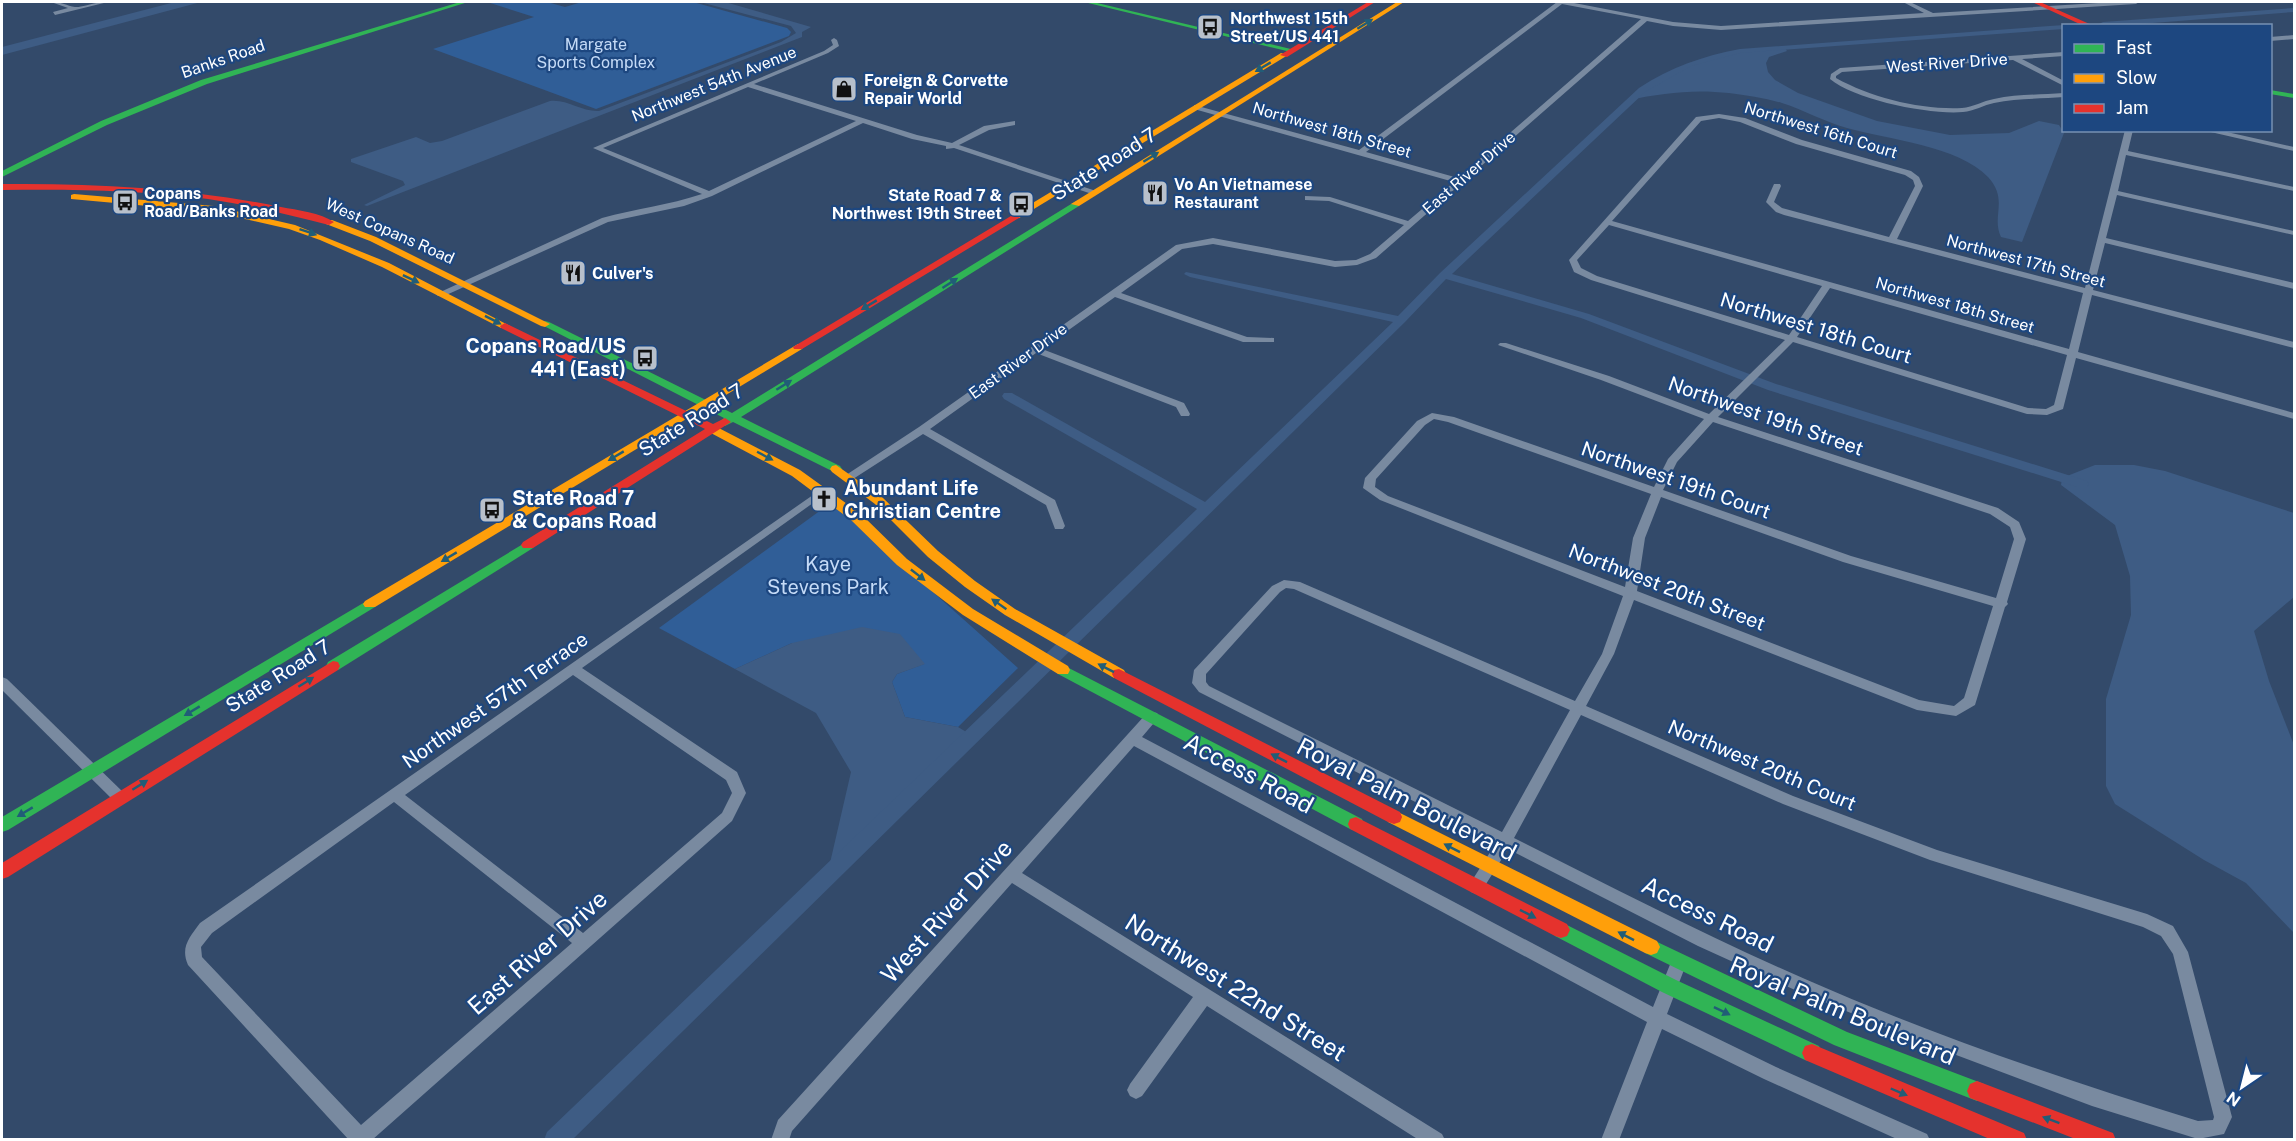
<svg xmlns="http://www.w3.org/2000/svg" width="2296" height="1141" font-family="'Public Sans',sans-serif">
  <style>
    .green { fill: #305e97 }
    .water { fill: #3e5c84 }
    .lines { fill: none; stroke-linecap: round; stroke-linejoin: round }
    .canal { fill: #3e5c84; fill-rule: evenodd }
    .street { fill: #798aa0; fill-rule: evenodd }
    .fast { fill: #30b455; fill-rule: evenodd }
    .slow { fill: #ff9f0a; fill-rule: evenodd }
    .jam { fill: #e5322d; fill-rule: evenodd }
    .oneway { fill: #215d77 }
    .labels { text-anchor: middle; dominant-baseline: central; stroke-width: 4.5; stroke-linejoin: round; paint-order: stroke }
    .far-poi-label { font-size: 16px; font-weight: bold; fill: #fff; stroke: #1d4780; text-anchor: start }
    .far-park-label { font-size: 16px; fill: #c5dbf7; stroke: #1d4780 }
    .far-street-label { font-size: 16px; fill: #fff; stroke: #1d4780 }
    .street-label { font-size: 20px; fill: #fff; stroke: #1d4780 }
    .poi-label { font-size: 20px; font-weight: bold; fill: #fff; stroke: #1d4780; text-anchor: start }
    .park-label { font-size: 20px; fill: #c5dbf7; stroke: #1d4780 }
    .near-street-label { font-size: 24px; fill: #fff; stroke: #1d4780 }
  </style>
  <rect width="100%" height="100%" fill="#334a6a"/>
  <!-- green -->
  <g class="green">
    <path d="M487,2H547L565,7L582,2H693L787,28L791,32L789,36L596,109L433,49L534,17Z"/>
    <path d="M832,502L1018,668L958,727L905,717L892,682L897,674L924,664L792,643L735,669L659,628Z"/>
  </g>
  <!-- water -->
  <g class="water">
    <path d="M175,2H201L2,55V47Z"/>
    <path d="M700,2H725L811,27L802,32V37L367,206L364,205L405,185L403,181L351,162V159L416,137L430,143L442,141L550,101C567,99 582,112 599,111L781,42L796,33L791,26Z"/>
    <path d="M1784,47L1787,51L1769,57L1766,63L1768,72L1775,80L1798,93L1877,121L1950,135L2009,133L2039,121L2059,125L2064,133L2022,242L2001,237C1991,216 2009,200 1988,177C1959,146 1886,139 1847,128C1825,122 1804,110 1782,103C1765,98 1746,95 1729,93C1694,89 1662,93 1629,100C1680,57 1719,53 1784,47Z"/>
    <path d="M2095,465H2134L2165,471L2294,513V597L2254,631L2269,681L2294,745V933L2246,883L2204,860L2115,804L2106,786V699L2131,615L2130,576L2115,525L2061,485L2062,478Z"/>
    <path d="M862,627L900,634L925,664L897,674L892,682L905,717L958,727L973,736L827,876L851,772L816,713L735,669L792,643Z"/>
  </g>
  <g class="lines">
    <!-- canal -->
    <g class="canal">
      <path d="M2294,8V12L2114,26L2099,24L2103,22Z"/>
      <path d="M2082,23L2086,26H2076Z"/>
      <path d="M2064,25L2067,26H2064V29L1740,53L1691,66L1645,92L1452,274L1589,314L1776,384L2087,481L2089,484L2087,487H2077L1768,390L1581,318L1446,279L1405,322L572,1140H544L547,1132L1197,509L1004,399L1002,396L1004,393H1012L1205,502L1393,322L1190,277L1184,274L1186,272L1398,316L1440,273L1639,88C1671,67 1703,56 1740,49Z"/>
    </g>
    <!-- street -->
    <g class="street">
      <path d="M51,2C60,1 66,6 75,7C85,7 97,1 108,2L55,15L53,12L68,8Z"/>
      <path d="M1557,2H1569L1673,22L1721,26L1924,13L1903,2H1910L1933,13L2115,2H2139L2136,4L1721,30L1673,26L1647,21L1376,258L1357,265L1335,267L1213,244L1182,249L1121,293L1247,337L1274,338V342H1243L1115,297L1042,349L1184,403L1190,414L1189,416H1181L1176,407L1036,353L930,429L1055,500L1065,526L1063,529H1055L1046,505L923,434L853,479L849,480L843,477L919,427L1176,245L1213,238L1335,261L1356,260L1370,254L1404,225L1329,201L1305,200V196L1330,197L1408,221L1454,182L1194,109V105L1359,150ZM1562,4L1641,19L1458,178L1366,152Z"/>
      <path d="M2294,35V39L2270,41V37Z"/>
      <path d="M834,38L837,40L839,46L828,53L754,84L917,135L952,143L984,126L1015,121V125L989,130L959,145L1099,192L1092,194L954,148L946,149V146L912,139L863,123L712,196L684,206L608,222L444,296H438L436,294L602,218C635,209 669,205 702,194L593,148L824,51L833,45L831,40ZM748,87L856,121L709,191L603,148Z"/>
      <path d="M2064,52V56L2022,59L2064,81V86L2013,60L1842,72L1836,76V78C1872,98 1921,110 1962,108C1973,107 1983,101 1994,99C2017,94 2040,95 2064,93V97C2041,99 2017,98 1994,103C1984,105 1974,111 1963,112C1930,115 1855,100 1830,79L1831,74L1840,68Z"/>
      <path d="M1719,114L1745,118L1802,140L1911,171L1919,177L1923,186L1897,239L2085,288L2125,130H2133L2128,151L2294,187V191L2126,155L2118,191L2294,231V235L2117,195L2106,238L2294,283V289L2105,243L2093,290L2294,342V348L2092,295L2078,352L2294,413V419L2076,358L2063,409L2047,415L2027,414L1793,342L1718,417L1998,508L2019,522L2026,539L2007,602L2008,604L2005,607L1975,705L1956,716L1917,710L1634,600L1614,654L1586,706L1793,796L1937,850L2147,914L2173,926L2188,952L2232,1117L2224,1134L2198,1139L2092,1106L1919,1041L1795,990L1698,946L1508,849L1481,892L1476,894L1471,892L1468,887L1471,882L1496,843L1199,692L1192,683L1194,670L1272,586L1284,580L1300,582L1575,701L1602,654L1623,596L1380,500L1363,488L1365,478L1417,421L1432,413L1454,417L1654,487L1668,459L1704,419L1601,380L1498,345L1500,343H1506L1609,376L1709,414L1785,340L1591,280L1574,272L1569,260L1696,117ZM1719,118L1740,122L1796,144L1905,175L1913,180L1915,186L1889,237L1782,208L1774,202L1781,186L1780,184H1774L1766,202L1776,212L1784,215L2083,293L2069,349L1612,221L1701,121ZM1609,225L1822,286L1789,335L1597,276L1581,268L1577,260ZM1830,288L2067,355L2054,405L2046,409L2028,408L1797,337ZM1434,419L1448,422L1651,494L1633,538L1625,587L1388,496L1375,487L1376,479L1425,425ZM1713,422L1990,514L2010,527L2014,539L1996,598L1851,556L1663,490L1677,462ZM1661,497L1843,562L1993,606L1964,698L1954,706L1919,700L1637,591L1645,538ZM1286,588L1294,589L1570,710L1502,832L1209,686L1206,682V674L1280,592ZM1581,715L1783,804L1930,860L2143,927L2161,936L2173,954L2214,1117L2213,1120L2198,1121C2065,1080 1932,1035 1805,979C1706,936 1610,886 1514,838Z"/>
      <path d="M2202,130H2218L2294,147V151Z"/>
      <path d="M823,488L829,491L827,493L582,668L737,772L746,793L732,821L372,1140H349L188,965C180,947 190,937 200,923ZM573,675L726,780L732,793L722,813L583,933L405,795ZM394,802L572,943L361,1125L202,957L201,947L212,933Z"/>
      <path d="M2,677L7,679L125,794L127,798L125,802L120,804L115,802L2,690Z"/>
      <path d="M1152,712L1157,713L1159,717L1142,737L1653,1007L1673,957L1679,955L1685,957L1687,962L1667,1014L1776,1067L1927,1134L1930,1140H1899L1764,1079L1662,1029L1619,1140H1601L1647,1022L1134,746L1022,873L1442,1134L1445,1140H1419L1207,1006L1142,1096L1136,1099L1130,1096L1127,1090L1130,1084L1193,997L1012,883L792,1131L789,1140H771L778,1120L1147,713Z"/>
    </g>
    <!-- fast -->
    <g class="fast">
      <path d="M460,2H468L207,84L107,125L2,177V171L101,121L201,80Z"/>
      <path d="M1084,2H1093L1295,50L1291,52Z"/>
      <path d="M2270,90L2294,94V98L2270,94Z"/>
      <path d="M1076,201L1079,202V206L741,417L840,466L842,469L840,472L836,473L733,422L725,426L721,424L719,422L724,418L540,324L545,321L549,322L732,413Z"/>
      <path d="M528,541L533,542L535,545L533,548L338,670H328L326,666L328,662Z"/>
      <path d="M370,599L377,604L375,607L8,830L2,832V817Z"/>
      <path d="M1063,665L1362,819L1364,824L1362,829L1356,831L1350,829L1058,674L1056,670L1058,666Z"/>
      <path d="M1561,922L1676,980L1819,1046L1822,1053L1819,1060L1812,1062L1805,1060L1662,992L1555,936L1552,930L1555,924Z"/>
      <path d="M1651,939L1847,1032L1984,1084L1987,1091L1984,1098L1977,1101L1834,1045L1645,953L1642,947L1645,941Z"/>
    </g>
    <!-- slow -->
    <g class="slow">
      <path d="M1397,2H1404L1079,206L1071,204Z"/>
      <path d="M1281,53L1288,55L1019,218L1011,216Z"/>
      <path d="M74,194L214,206L295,225L389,263L510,326L509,328H501L382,267L320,240L289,229L214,212L71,199V195Z"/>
      <path d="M326,220H332L376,237L550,324L545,327L541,326L370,241L326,224Z"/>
      <path d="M798,344L803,347L802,349L375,607H365L363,604L365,601Z"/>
      <path d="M713,425L800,470L861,514L907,559L973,609L1068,666L1070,670L1068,674H1058L963,615L897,565L851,520L792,476L709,432L707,429Z"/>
      <path d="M836,465L883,498L938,551L975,581L1015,609L1124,670L1126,674L1124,678H1114L1005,615L965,587L928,557L875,504L832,472L830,469L832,466Z"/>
      <path d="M1394,810L1657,941L1660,947L1657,953L1651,955L1645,953L1388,822L1386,817L1388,812Z"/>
    </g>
    <!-- jam -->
    <g class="jam">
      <path d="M1368,2H1375L1287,57L1280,55Z"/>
      <path d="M2032,2H2040L2094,26H2084Z"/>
      <path d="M2,184C96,183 189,188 281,207C297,210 321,213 334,222L329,225C289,215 249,205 208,199C140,190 71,189 2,190Z"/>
      <path d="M1016,213L1021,216L1019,218L802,349H794L793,347Z"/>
      <path d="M505,323L713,424L725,418L731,422L533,548H523L521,545L523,542L705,429L501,328L500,326Z"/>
      <path d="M333,661L338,662L340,666L338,670L8,877L2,879V863Z"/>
      <path d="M1119,669L1400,812L1402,817L1400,822L1394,824L1388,822L1114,678L1112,674L1114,670Z"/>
      <path d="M1356,817L1567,924L1570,930L1567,936L1561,938L1555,936L1350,829L1348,824L1350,819Z"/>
      <path d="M1812,1044L2024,1133L2027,1140H1992L1805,1060L1802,1053L1805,1046Z"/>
      <path d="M1977,1081L2113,1133L2116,1140H2078L1970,1098L1967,1091L1970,1084Z"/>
    </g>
  </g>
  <!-- one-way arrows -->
  <defs><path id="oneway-solid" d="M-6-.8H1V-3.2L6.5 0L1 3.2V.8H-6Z" transform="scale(1.5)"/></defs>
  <g class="oneway">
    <use href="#oneway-solid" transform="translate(1365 24) rotate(-32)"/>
    <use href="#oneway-solid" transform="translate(1263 67) rotate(149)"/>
    <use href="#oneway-solid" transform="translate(1151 157) rotate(-32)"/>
    <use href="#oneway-solid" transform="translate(308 232) rotate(19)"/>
    <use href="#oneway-solid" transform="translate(411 279) rotate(26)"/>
    <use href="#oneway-solid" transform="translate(950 283) rotate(-33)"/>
    <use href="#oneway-solid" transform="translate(869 305) rotate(149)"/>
    <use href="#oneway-solid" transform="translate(493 320) rotate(27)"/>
    <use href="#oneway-solid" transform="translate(784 385) rotate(-32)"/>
    <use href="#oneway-solid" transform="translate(616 456) rotate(149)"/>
    <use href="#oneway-solid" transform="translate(765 456) rotate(28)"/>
    <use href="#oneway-solid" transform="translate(449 557) rotate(149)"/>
    <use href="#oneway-solid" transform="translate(918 575) rotate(38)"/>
    <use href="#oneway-solid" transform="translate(999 604) rotate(-145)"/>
    <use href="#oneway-solid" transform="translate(1106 668) rotate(-153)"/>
    <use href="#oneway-solid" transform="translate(306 682) rotate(-32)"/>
    <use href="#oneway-solid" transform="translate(192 711) rotate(149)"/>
    <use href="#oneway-solid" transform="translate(1279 758) rotate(-153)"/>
    <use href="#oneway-solid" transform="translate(140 785) rotate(-32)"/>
    <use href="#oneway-solid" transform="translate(25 812) rotate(149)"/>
    <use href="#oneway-solid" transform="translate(1452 848) rotate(-153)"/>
    <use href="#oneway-solid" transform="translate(1528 914) rotate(27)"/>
    <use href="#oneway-solid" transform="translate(1626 936) rotate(-153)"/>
    <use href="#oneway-solid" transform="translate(1722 1011) rotate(26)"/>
    <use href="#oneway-solid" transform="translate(1899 1092) rotate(23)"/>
    <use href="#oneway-solid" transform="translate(2051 1120) rotate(-159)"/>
  </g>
  <!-- icons -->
  <defs>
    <symbol id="bus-square" viewBox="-11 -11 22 22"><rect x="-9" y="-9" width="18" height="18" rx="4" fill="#b8c0cb" stroke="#1d4780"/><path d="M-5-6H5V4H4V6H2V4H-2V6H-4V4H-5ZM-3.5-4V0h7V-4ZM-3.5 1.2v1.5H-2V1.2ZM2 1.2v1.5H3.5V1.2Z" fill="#111"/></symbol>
    <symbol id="shop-square" viewBox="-11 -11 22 22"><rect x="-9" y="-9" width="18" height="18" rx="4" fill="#b8c0cb" stroke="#1d4780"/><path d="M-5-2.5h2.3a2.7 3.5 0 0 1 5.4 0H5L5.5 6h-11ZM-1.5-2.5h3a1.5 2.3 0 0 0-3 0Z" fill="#111"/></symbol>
    <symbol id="restaurant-square" viewBox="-11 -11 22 22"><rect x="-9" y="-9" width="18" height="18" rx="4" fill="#b8c0cb" stroke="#1d4780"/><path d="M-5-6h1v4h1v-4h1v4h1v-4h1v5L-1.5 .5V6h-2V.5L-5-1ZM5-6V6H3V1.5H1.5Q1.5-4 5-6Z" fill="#111"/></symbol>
    <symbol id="church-square" viewBox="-11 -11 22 22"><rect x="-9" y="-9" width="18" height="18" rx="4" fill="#b8c0cb" stroke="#1d4780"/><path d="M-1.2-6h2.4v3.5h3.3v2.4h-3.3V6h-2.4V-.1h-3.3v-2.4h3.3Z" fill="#111"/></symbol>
  </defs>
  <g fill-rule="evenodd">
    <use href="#bus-square" x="1195" y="12" width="30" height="30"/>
    <use href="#shop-square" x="829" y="74" width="30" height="30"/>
    <use href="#restaurant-square" x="1140" y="178" width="30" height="30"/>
    <use href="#bus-square" x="110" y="187" width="30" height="30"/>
    <use href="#bus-square" x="1006" y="189" width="30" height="30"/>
    <use href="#restaurant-square" x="558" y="258" width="30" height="30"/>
    <use href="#bus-square" x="630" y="343" width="30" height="30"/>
    <use href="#church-square" x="809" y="484" width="30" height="30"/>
    <use href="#bus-square" x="477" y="495" width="30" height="30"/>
  </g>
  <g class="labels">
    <!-- far-poi labels -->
    <g class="far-poi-label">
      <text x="1230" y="18">Northwest 15th<tspan x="1230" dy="18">Street/US 441</tspan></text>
      <text x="864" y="80">Foreign &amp; Corvette<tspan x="864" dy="18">Repair World</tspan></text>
      <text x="1174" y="184">Vo An Vietnamese<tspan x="1174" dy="18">Restaurant</tspan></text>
      <text x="144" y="193">Copans<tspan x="144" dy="18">Road/Banks Road</tspan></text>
      <text x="1002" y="195" text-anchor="end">State Road 7 &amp;<tspan x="1002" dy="18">Northwest 19th Street</tspan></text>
      <text x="592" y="273">Culver's</text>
    </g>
    <!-- far-park labels -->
    <g class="far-park-label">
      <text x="596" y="44">Margate<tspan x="596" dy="18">Sports Complex</tspan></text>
    </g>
    <!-- far-street labels -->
    <g class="far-street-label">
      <text transform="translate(223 59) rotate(-19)">Banks Road</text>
      <text transform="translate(1947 63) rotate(-4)">West River Drive</text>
      <text transform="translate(714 84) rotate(-22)">Northwest 54th Avenue</text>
      <text transform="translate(1332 130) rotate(16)">Northwest 18th Street</text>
      <text transform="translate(1821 130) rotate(17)">Northwest 16th Court</text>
      <text transform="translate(1469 173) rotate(-41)">East River Drive</text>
      <text transform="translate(390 231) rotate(24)">West Copans Road</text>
      <text transform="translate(2026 261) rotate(15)">Northwest 17th Street</text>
      <text transform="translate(1955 305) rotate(16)">Northwest 18th Street</text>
      <text transform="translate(1018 361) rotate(-36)">East River Drive</text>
    </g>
    <!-- street labels -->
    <g class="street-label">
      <text transform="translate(1104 164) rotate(-32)">State Road 7</text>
      <text transform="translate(1816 328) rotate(17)">Northwest 18th Court</text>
      <text transform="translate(1766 416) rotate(19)">Northwest 19th Street</text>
      <text transform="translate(691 420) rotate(-32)">State Road 7</text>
      <text transform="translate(1676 480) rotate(19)">Northwest 19th Court</text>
      <text transform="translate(1667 587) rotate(21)">Northwest 20th Street</text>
      <text transform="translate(278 676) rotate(-32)">State Road 7</text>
      <text transform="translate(495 700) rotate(-35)">Northwest 57th Terrace</text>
      <text transform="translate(1762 765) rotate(23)">Northwest 20th Court</text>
    </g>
    <!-- poi labels -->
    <g class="poi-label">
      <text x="626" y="346" text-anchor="end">Copans Road/US<tspan x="626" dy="23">441 (East)</tspan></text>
      <text x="844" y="488">Abundant Life<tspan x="844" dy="23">Christian Centre</tspan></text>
      <text x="512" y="498">State Road 7<tspan x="512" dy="23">&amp; Copans Road</tspan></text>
    </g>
    <!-- park labels -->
    <g class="park-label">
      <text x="828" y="564">Kaye<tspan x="828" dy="23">Stevens Park</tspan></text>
    </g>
    <!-- near-street labels -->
    <g class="near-street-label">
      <text transform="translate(1249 773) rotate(28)">Access Road</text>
      <text transform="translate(1407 799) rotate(27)">Royal Palm Boulevard</text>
      <text transform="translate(946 911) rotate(-48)">West River Drive</text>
      <text transform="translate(1708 914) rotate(26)">Access Road</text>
      <text transform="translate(537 952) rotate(-41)">East River Drive</text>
      <text transform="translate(1236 987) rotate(32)">Northwest 22nd Street</text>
      <text transform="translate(1843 1010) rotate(23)">Royal Palm Boulevard</text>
    </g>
  </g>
  <!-- border -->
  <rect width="2296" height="1141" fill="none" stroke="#ffffff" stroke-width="6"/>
  <!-- legend -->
  <rect x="2062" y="24" width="210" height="108" fill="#1d4780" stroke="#7791b3" stroke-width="1.5"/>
  <rect x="2074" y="44" width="30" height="9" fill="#30b455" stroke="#7791b3" stroke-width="1.5"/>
  <text x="2116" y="54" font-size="18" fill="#ffffff">Fast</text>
  <rect x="2074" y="74" width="30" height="9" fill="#ff9f0a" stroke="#7791b3" stroke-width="1.5"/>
  <text x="2116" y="84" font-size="18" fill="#ffffff">Slow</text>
  <rect x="2074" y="104" width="30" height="9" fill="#e5322d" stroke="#7791b3" stroke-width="1.5"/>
  <text x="2116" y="114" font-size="18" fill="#ffffff">Jam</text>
  <!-- north arrow -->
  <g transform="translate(2242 1087) rotate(215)" stroke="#1d4780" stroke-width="4.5" paint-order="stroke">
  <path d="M0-4.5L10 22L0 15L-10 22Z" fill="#ffffff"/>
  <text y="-9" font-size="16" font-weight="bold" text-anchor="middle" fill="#ffffff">N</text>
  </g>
</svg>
